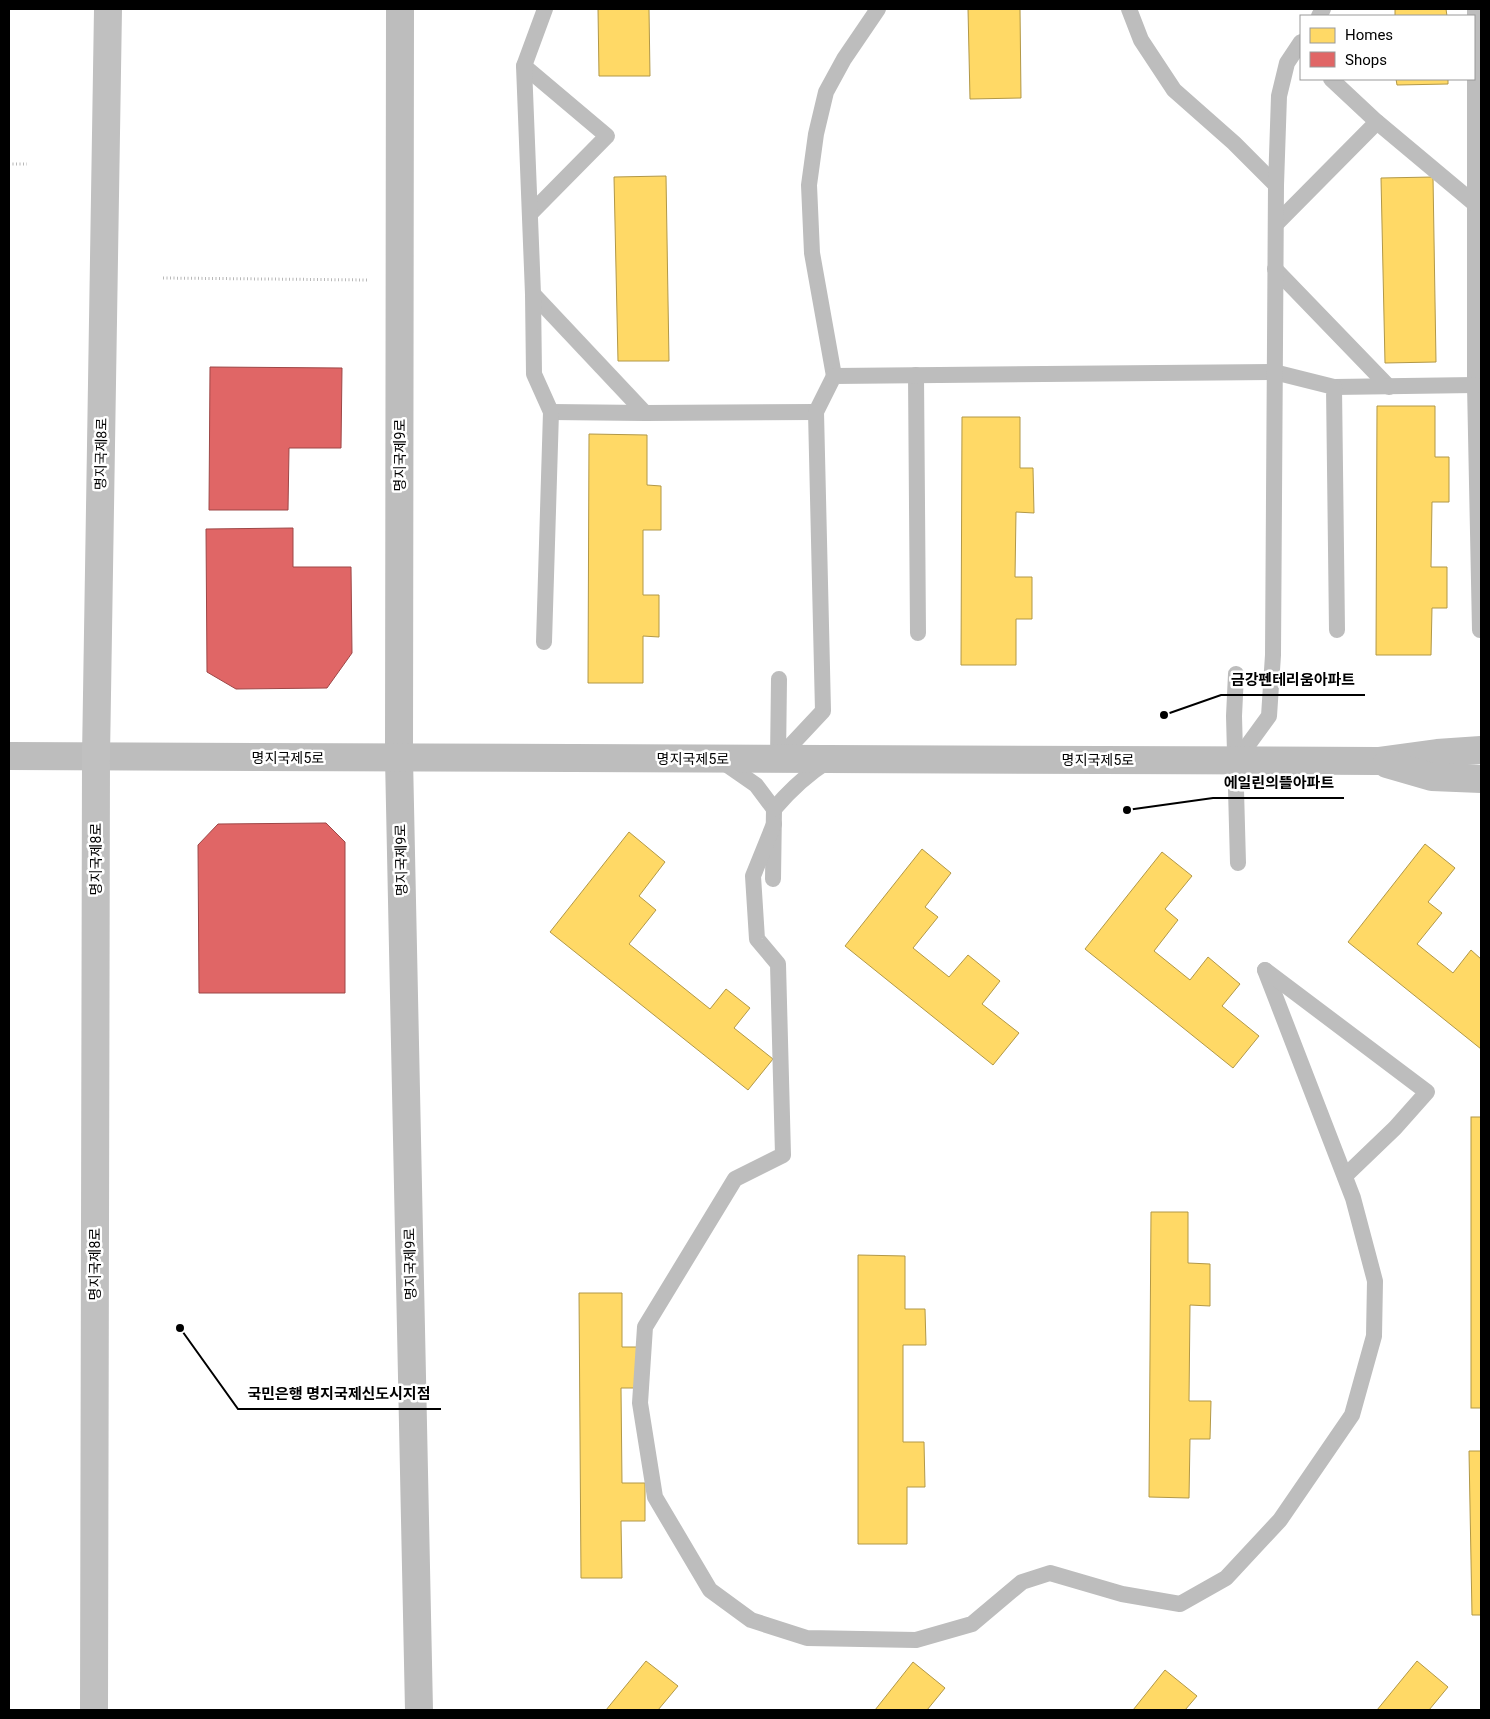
<svg xmlns="http://www.w3.org/2000/svg" width="1490" height="1719" font-family="Roboto,'Noto Sans KR',sans-serif">
  <style>
    .homes { fill: #ffd966; stroke: #b29847 }
    .shops { fill: #e06666; stroke: #9d4747 }
    .lines { fill: none; stroke-linecap: round; stroke-linejoin: round }
    .path { stroke: #b8b8b8; stroke-width: 3; stroke-dasharray: 1 2.5; stroke-linecap: butt }
    .lane { stroke: #bdbdbd; stroke-width: 16 }
    .street { stroke: #bdbdbd; stroke-width: 28 }
    .secondary { stroke: #c0c0c0; stroke-width: 28 }
    .labels { text-anchor: middle; dominant-baseline: central; stroke-width: 5; stroke-linejoin: round; paint-order: stroke }
    .street-label { font-size: 14px; fill: #000; stroke: #fff }
    .leader { fill: none; stroke: #000; stroke-width: 2 }
    .callout-dot { fill: #000; stroke: #fff; stroke-width: 2 }
    .callout-label { font-size: 15px; text-anchor: middle; font-weight: bold; fill: #000; stroke: #fff; stroke-width: 5; stroke-linejoin: round; paint-order: stroke }
  </style>
  <rect width="100%" height="100%" fill="#fff"/>
  <!-- homes -->
  <g class="homes">
    <path d="M598,9H649L650,76H599Z"/>
    <path d="M968,9H1020L1021,98L970,99Z"/>
    <path d="M1395,9H1446L1447,16H1395Z"/>
    <path d="M1396,79H1448V84L1397,85Z"/>
    <path d="M666,176L669,361H618L614,177Z"/>
    <path d="M1433,177L1436,362L1385,363L1381,178Z"/>
    <path d="M1377,406H1435V457H1449V502H1432L1431,567H1447V608H1432L1431,655H1376Z"/>
    <path d="M962,417H1020V468H1033L1034,513L1016,512L1015,577H1032V619H1016V665H961Z"/>
    <path d="M589,434L647,435V485L661,486V530H643V595H659V637L643,636V683H588Z"/>
    <path d="M629,832L665,862L639,896L656,910L629,944L710,1009L726,989L750,1008L734,1028L773,1059L748,1090L550,932Z"/>
    <path d="M1425,844L1455,868L1428,902L1442,913L1417,944L1453,973L1471,950L1481,959V1049L1348,942Z"/>
    <path d="M922,849L951,873L925,907L938,917L913,948L949,977L968,955L1000,981L982,1004L1019,1033L993,1065L845,946Z"/>
    <path d="M1162,852L1192,876L1165,909L1178,920L1154,951L1190,980L1208,957L1240,984L1222,1006L1259,1036L1233,1068L1085,949Z"/>
    <rect x="1471" y="1117" width="10" height="291"/>
    <path d="M1151,1212H1188V1263L1210,1264V1306L1190,1305L1189,1401H1211L1210,1439H1190L1189,1498L1149,1497Z"/>
    <path d="M858,1255L905,1256V1309H925L926,1345H903V1442H924L925,1487H907V1544H858Z"/>
    <path d="M579,1293H622V1347H640V1388H621L622,1483H645V1521H621L622,1578H581Z"/>
    <path d="M1469,1451H1481V1615H1472Z"/>
    <path d="M646,1661L678,1686L658,1710H606Z"/>
    <path d="M1417,1661L1448,1687L1429,1710H1377Z"/>
    <path d="M913,1662L945,1688L927,1710H875Z"/>
    <path d="M1165,1670L1197,1696L1185,1710H1133Z"/>
  </g>
  <!-- shops -->
  <g class="shops">
    <path d="M210,367L342,368L341,448H289L288,510H209Z"/>
    <path d="M293,528V567H351L352,653L327,688L236,689L207,672L206,529Z"/>
    <path d="M326,823L345,842V993H199L198,845L218,824Z"/>
  </g>
  <g class="lines">
    <!-- path -->
    <g class="path">
      <path d="M9,164H27"/>
      <path d="M163,278L369,280"/>
    </g>
    <!-- lane -->
    <g class="lane">
      <path d="M1129,9L1141,40L1174,90L1234,143L1276,185"/>
      <path d="M1475,9V385L1480,630"/>
      <path d="M1319,16L1323,9"/>
      <path d="M524,66L607,136L530,214"/>
      <path d="M1377,122L1475,204"/>
      <path d="M1276,224L1377,122L1331,79"/>
      <path d="M1275,269L1389,387"/>
      <path d="M533,294L645,413"/>
      <path d="M916,375L918,633"/>
      <path d="M834,376L812,253L809,185L816,134L826,92L844,59L878,9"/>
      <path d="M1334,387L1475,385"/>
      <path d="M551,412L645,413L816,412"/>
      <path d="M544,642L551,412L534,374L533,294L524,66L545,9"/>
      <path d="M1236,674L1234,716L1238,863"/>
      <path d="M778,759L823,711L816,412L834,376L1274,372L1334,387L1337,630"/>
      <path d="M778,759L779,679"/>
      <path d="M720,760L756,785L774,809L773,879"/>
      <path d="M1237,760L1269,716L1273,655L1276,185L1279,96L1287,63L1301,42"/>
      <path d="M774,809C791,789 806,775 828,761"/>
      <path d="M774,824L753,876L757,939L778,964L783,1155L735,1179L645,1327L640,1403L655,1497L710,1590L751,1620L807,1638L916,1640L972,1624L1022,1582L1050,1573L1122,1594L1180,1604L1226,1578L1280,1520L1352,1415L1374,1336L1375,1281L1353,1198L1265,970"/>
      <path d="M1265,970L1427,1092L1395,1128L1345,1176"/>
    </g>
    <!-- street -->
    <g class="street">
      <path d="M400,9L399,758L419,1710"/>
      <path d="M9,756L1378,761L1437,753L1481,750"/>
      <path d="M1387,764L1432,777L1481,779"/>
    </g>
    <!-- secondary -->
    <path class="secondary" d="M94,1710L96,757L108,9"/>
  </g>
  <g class="labels">
    <!-- street labels -->
    <g class="street-label">
      <text transform="translate(101 454) rotate(-89)">명지국제8로</text>
      <text transform="translate(400 455) rotate(-90)">명지국제9로</text>
      <text x="288" y="758">명지국제5로</text>
      <text x="693" y="759">명지국제5로</text>
      <text x="1098" y="760">명지국제5로</text>
      <text transform="translate(96 859) rotate(-90)">명지국제8로</text>
      <text transform="translate(401 860) rotate(-91)">명지국제9로</text>
      <text transform="translate(95 1264) rotate(-90)">명지국제8로</text>
      <text transform="translate(410 1264) rotate(-91)">명지국제9로</text>
    </g>
  </g>
  <!-- callouts -->
  <path class="leader" d="M1164 715L1221 695H1365M1127 810L1213 798H1344M180 1328L238 1409H441"/>
  <g class="callout-dot">
    <circle cx="1164" cy="715" r="5"/>
    <circle cx="1127" cy="810" r="5"/>
    <circle cx="180" cy="1328" r="5"/>
  </g>
  <g class="callout-label">
    <text x="1293" y="685">금강펜테리움아파트</text>
    <text x="1279" y="788">에일린의뜰아파트</text>
    <text x="339" y="1399">국민은행 명지국제신도시지점</text>
  </g>
  <!-- border -->
  <rect width="1490" height="1719" fill="none" stroke="#000000" stroke-width="20"/>
  <!-- legend -->
  <rect x="1300" y="15" width="175" height="65" fill="#ffffff" stroke="#999999"/>
  <rect x="1310" y="28" width="25" height="15" fill="#ffd966" stroke="#999999"/>
  <text x="1345" y="40" font-size="15" fill="#000000">Homes</text>
  <rect x="1310" y="52" width="25" height="15" fill="#e06666" stroke="#999999"/>
  <text x="1345" y="65" font-size="15" fill="#000000">Shops</text>
</svg>
